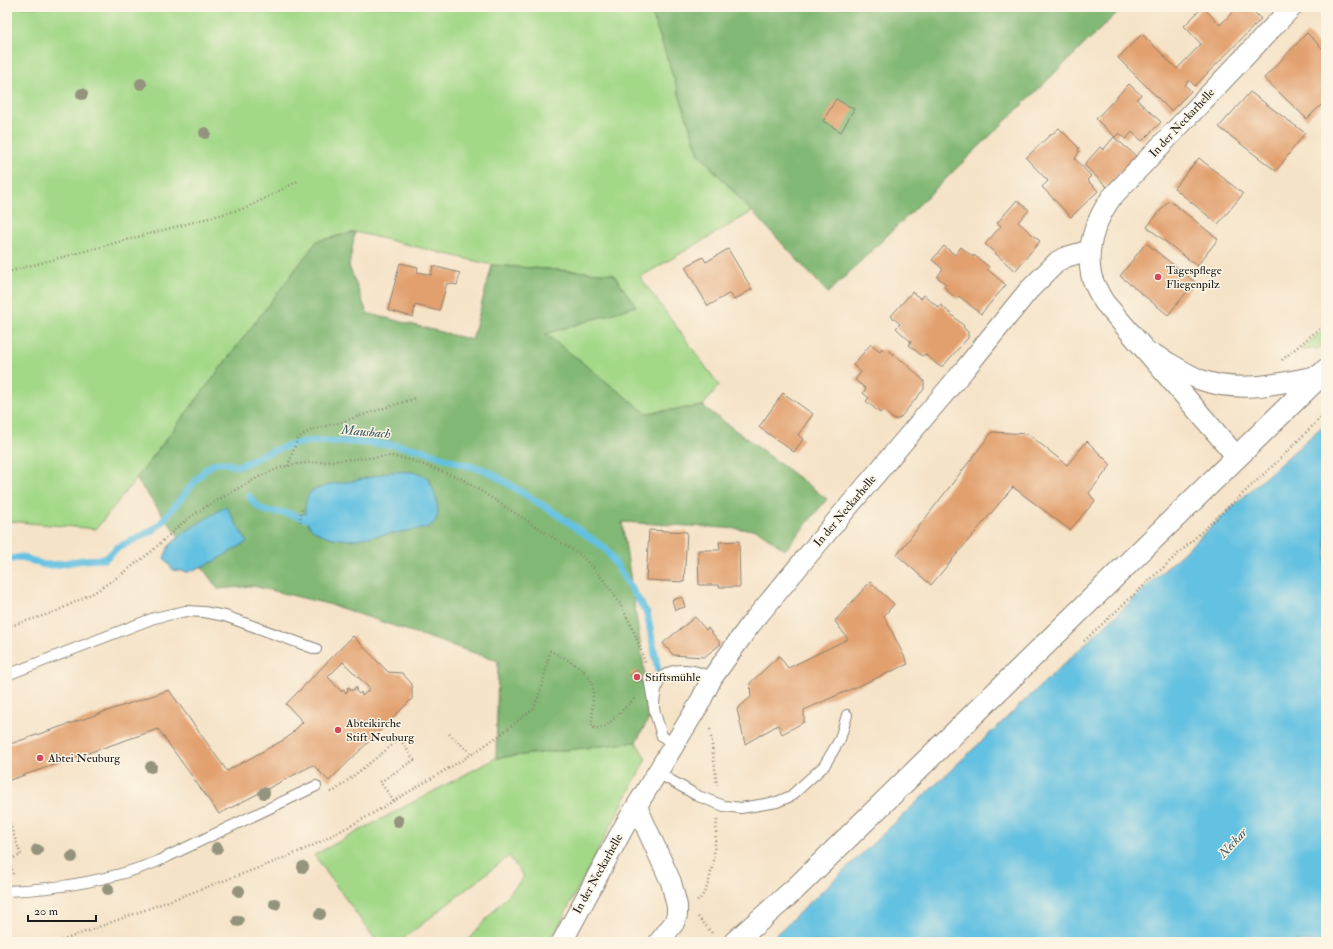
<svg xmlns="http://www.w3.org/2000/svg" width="1333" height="949" font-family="'IM FELL Double Pica',serif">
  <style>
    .green { fill: #a3d888; stroke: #607a52 }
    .forest { fill: #82b874; stroke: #4f6a48 }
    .water { fill: #63c1e1; stroke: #406e7e }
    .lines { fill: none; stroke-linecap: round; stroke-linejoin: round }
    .stream { stroke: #63c1e1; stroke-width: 7 }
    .building { fill: #e2a06e; fill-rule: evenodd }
    .service-casing { stroke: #888072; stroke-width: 12 }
    .minor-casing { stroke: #888072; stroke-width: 22 }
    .secondary-casing { stroke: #888072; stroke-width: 24 }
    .path { stroke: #888072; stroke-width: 2.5; stroke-dasharray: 1 3; stroke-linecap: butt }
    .service { stroke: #fff; stroke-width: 10 }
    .minor { stroke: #fff; stroke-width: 20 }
    .secondary { stroke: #fff; stroke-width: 22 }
    .tree { fill: #94947b }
    .poi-dot { fill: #d1495b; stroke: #fcf5e5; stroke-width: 1.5 }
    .labels { text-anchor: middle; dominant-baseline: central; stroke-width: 3; stroke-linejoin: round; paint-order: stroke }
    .street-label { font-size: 12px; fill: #1c1c1c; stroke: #fcf5e5 }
    .poi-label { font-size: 12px; fill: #1c1c1c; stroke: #fcf5e5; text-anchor: start }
    .water-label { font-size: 13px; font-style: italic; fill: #355661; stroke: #fcf5e5 }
  </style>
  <rect width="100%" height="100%" fill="#fcf5e5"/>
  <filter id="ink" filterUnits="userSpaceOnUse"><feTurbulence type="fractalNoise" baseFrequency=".025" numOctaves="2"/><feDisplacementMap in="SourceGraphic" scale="8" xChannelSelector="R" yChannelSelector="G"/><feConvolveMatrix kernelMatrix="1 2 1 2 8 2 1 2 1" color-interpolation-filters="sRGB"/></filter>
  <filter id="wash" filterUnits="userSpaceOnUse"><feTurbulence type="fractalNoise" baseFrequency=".012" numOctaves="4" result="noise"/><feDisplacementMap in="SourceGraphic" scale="16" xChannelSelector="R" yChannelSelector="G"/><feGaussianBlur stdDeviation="0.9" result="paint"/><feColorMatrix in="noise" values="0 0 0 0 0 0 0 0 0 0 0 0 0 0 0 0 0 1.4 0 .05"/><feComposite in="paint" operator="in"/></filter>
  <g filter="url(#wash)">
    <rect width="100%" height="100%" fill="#f5e3c8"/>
    <!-- green -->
    <g class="green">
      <path d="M7,7H649L655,22L699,154L752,212L640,277L719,385L703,406L646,413L545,334L636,306L613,274L492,265L355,232L317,241L136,479L96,529L7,521Z"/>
      <path d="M1326,327V342L1318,349L1301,350Z"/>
      <path d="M636,742L646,759L550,942H466L524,877L509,856L399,942H377L314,855L496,758Z"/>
    </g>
    <!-- forest -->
    <g class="forest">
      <path d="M649,7H1123L828,293L699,154L655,22Z"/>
      <path d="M355,232L349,266L367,313L472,340L492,265L613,274L636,306L546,334L646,413L703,406L827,499L785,550L757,530L622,522L651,715L636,742L496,758L498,661L332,605L253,586L218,589L136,479L317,241Z"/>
    </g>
    <!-- water -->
    <g class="water">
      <path d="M1326,423V942H768L1115,616L1250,491Z"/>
      <path d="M390,472C401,472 415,470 425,476C433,481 440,509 437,517C435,523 431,526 426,528L351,540C331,539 303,534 305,509C305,502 307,496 311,491L331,484L354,481Z"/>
      <path d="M226,506L247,542L213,562L188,572L173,570L164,558L169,546L183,533Z"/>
    </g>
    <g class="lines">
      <!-- stream -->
      <g class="stream">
        <path d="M249,496C261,513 266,511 285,513C292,514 300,517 307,519"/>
        <path d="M7,558L11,559L22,557L44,565H55L83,560L105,559L117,548L151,531L160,524L193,484L206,469L216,463H227L234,466L242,465L264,454L290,445L305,442L323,441L353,442L394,445L422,450L464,465L486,470L555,513L606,549L647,613L658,670"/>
      </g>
    </g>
    <g id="blocks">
      <!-- building -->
      <g class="building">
        <path d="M1203,7L1220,25L1238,7H1249L1261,19L1195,86L1189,80L1185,85L1191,91L1171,111L1118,58L1142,34L1177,69L1201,44L1184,26Z"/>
        <path d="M1307,33L1326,52V100L1307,119L1264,78Z"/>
        <path d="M1129,84L1141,95L1136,99L1161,122L1142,141L1132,132L1126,139L1119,133L1115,137L1096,119Z"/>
        <path d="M1250,92L1305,133L1276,171L1219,127Z"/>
        <path d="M836,99L854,109L841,132L823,121Z"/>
        <path d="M1059,128L1078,147L1079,152L1075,159L1091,176L1087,180L1098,191L1071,217L1042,187L1048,181L1026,158L1050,135H1051Z"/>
        <path d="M1114,137L1136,156L1107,187L1084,165L1100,147L1103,150Z"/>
        <path d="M1199,158L1243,194L1218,224L1174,188Z"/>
        <path d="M1017,200L1029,210L1018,222L1040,241L1015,271L985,244L1001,226L997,223Z"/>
        <path d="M1169,200L1218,239L1197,266L1147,227Z"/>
        <path d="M1146,243L1195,282L1168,315L1120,276Z"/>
        <path d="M944,246L955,255L961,247L973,257L974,255L989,267L987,269L1006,285L981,314L959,296L957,299L944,287L946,284L937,277L943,269L932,260Z"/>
        <path d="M728,249L752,289L734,300L730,293L708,306L685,267L703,257L706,262Z"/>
        <path d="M400,263L418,267L417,272L431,275L433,266L460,273L457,285L447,283L439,311L415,305L413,317L388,310Z"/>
        <path d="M912,292L921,299L924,295L939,308L941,305L964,326L963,327L968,332V338L943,366H939L925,354L922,356L909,345L911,342L896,328L900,324L891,316Z"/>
        <path d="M871,344L880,351L882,348L885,351L887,349L901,361L902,360L924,381V389L899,419H893L883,410L880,413L866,401L869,398L863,393L866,389L855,380L861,372L853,365Z"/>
        <path d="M783,393L813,414L798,435L803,439L794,452L759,427Z"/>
        <path d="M992,432L1028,434L1067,465L1087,441L1111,465L1089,493L1095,501L1070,530L1013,487L931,585L897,555Z"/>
        <path d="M649,530L687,532L684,582L646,580Z"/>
        <path d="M739,541L740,587H719V585H699L698,550H720L719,542Z"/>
        <path d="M870,582L894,604L884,616L908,664L804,710V722L782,734L778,725L745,744L737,709L751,697L750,683L779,656L788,668L848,639L835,621Z"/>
        <path d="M682,597L685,607L675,610L672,600Z"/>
        <path d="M695,617L706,630L708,628L721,644L704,657L673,655L663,643Z"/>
        <path d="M353,636L388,672L402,673L412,684V699L329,781L313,765L219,814L158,729L7,781V745L169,690L227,771L287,738L303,722L286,704ZM343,662L370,689L362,696L361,692L359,694L356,691L357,687H355L354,690H350L349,687L347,688L348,690L346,693L343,690L342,692L328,677Z"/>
        <path d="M637,670L643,679L636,683L630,674Z"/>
      </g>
    </g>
  </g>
  <g filter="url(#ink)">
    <use href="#blocks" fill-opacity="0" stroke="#888072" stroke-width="1"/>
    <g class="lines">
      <defs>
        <g id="service">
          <path d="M7,675L154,618L186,611L204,612L225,616L316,649"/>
          <path d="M649,678L655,713L662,736L674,745"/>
          <path d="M654,704C655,696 655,687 660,680C672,664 697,670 712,678"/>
          <path d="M658,773L698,796L724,806L741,808L777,802L791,796L824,766L840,739L847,715"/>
          <path d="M7,891C58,889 108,881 156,862L316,786"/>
        </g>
        <g id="minor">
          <path d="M1155,355C1170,363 1185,374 1201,380C1240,394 1282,383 1321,375"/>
          <path d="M1237,457L1104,302C1099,293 1093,284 1091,274C1086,247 1096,220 1111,198L1292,7"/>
          <path d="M637,807L671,882L677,906V915L674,923L659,942"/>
          <path d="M562,942L625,825L698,706L712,678L750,625L843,513L965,369L1028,291L1058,261L1066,257L1090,250"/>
        </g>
        <path id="secondary" d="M735,942L796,888L1326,370"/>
      </defs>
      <!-- service casing -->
      <use href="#service" class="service-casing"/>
      <!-- minor casing -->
      <use href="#minor" class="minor-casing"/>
      <!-- secondary casing -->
      <use href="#secondary" class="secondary-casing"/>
      <!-- path -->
      <g class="path">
        <path d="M7,272L246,208L298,181"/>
        <path d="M1282,360L1326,323"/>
        <path d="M288,466L297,440L302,435L314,429L338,423L416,398"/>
        <path d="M300,522L302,506"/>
        <path d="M7,627L55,612L95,592L122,574L152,551L181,524L205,507L259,477L279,468L297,464L391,456L411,460L462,479L579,554C611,582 633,622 645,663"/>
        <path d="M1084,641L1278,461L1326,412"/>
        <path d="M710,729L717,785"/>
        <path d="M449,734L472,754"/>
        <path d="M331,792H333L400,739L414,760L380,782L394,801"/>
        <path d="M7,816L21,855L9,860L13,874"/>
        <path d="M697,901C714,890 715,839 717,820"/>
        <path d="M698,917L713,934"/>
        <path d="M58,942L269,864L310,847L365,818L474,753L501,734L533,709L537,700L542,686L550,651L565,658L583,670L591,680L593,689L592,726L595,729L606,726L636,697"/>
      </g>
      <!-- service -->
      <use href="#service" class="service"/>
      <!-- minor -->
      <use href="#minor" class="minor"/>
      <!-- secondary -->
      <use href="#secondary" class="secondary"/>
    </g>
    <!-- trees -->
    <g class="tree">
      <circle cx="141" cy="84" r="6"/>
      <circle cx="82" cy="94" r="6"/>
      <circle cx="205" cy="133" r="6"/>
      <circle cx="151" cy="767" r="6"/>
      <circle cx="264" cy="793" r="6"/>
      <circle cx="398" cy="821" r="6"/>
      <circle cx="217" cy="848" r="6"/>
      <circle cx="37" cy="850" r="6"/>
      <circle cx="72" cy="857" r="6"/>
      <circle cx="303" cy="867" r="6"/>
      <circle cx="108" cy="889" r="6"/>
      <circle cx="239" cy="891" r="6"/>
      <circle cx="275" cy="904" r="6"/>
      <circle cx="320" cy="914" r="6"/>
      <circle cx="238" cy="921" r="6"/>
    </g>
  </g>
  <!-- markers -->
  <g class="poi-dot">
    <circle cx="1158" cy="277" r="4"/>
    <circle cx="637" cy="677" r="4"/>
    <circle cx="338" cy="730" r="4"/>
    <circle cx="40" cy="758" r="4"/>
  </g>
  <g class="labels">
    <!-- street labels -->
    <g class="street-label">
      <text transform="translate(1182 123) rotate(-47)">In der Neckarhelle</text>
      <text transform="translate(845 511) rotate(-50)">In der Neckarhelle</text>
      <text transform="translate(598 874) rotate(-61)">In der Neckarhelle</text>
    </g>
    <!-- poi labels -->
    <g class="poi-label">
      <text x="1166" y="270">Tagespflege<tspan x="1166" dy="14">Fliegenpilz</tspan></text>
      <text x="645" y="677">Stiftsmühle</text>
      <text x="346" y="723">Abteikirche<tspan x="346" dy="14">Stift Neuburg</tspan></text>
      <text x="48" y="758">Abtei Neuburg</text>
    </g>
    <!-- water labels -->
    <g class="water-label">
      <text transform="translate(366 432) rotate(5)">Mausbach</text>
      <text transform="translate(1233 843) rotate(-47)">Neckar</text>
    </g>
  </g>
  <!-- margin -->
  <rect width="1333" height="949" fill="none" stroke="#fcf5e5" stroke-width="24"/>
  <!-- scale -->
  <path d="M28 915v6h68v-6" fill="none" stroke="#1c1c1c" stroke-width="2"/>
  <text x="34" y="915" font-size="12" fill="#1c1c1c" stroke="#fcf5e5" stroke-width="3" paint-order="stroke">20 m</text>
</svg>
